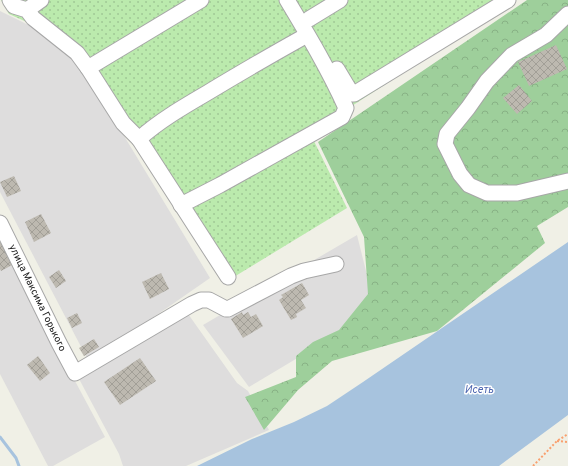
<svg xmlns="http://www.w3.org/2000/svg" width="568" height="466" font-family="Overpass,sans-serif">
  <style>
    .residential { fill: #dedddd }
    .grass { fill: url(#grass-dots) }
    .forest { fill: url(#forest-crowns) }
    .water { fill: #a7c3de }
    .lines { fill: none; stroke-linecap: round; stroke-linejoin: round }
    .stream { stroke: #a7c3de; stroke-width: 3 }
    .building { fill: url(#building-cross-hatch) }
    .minor-casing { stroke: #a7a7a7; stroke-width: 17 }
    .path { stroke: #f9a06f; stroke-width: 2; stroke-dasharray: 2 2; stroke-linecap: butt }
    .minor { stroke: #fff; stroke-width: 15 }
    .labels { text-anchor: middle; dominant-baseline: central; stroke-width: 3; stroke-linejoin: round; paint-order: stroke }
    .street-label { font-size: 10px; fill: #202020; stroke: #fff }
    .water-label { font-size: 11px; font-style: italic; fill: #4c65b0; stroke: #fff }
  </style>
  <defs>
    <pattern id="grass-dots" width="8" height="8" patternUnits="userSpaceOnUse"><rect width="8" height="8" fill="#bbeaad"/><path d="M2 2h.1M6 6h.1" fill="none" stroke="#a0c895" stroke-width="1.8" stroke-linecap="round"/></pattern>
    <pattern id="forest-crowns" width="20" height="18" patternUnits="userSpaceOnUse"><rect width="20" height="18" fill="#9ecf9b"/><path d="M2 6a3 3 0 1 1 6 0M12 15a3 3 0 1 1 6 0" fill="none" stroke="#88b185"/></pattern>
    <pattern id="building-cross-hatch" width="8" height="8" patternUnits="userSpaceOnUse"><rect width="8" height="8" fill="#bdb9b0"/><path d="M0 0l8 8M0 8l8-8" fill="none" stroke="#a29f97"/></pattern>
  </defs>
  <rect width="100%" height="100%" fill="#f0f0e6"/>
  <!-- residential -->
  <g class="residential">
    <path d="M0,11L69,45L210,278L89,362L0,192Z"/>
    <path d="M357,235L376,311L249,387L203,325Z"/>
    <path d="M0,241L105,437L53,466H48L0,374Z"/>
    <path d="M186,311L237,383L248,391L269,430L186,466H123L119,454L78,377Z"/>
  </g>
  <!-- grass -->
  <path class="grass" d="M1,0H516L310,133L347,208L224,283L77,53L31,24L9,14Z"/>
  <!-- forest -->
  <path class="forest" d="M527,0H568V207L537,226L545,243L437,331L332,361L298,390L264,430L245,397L296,377V356L313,342L339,330L368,294L364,237L318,142Z"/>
  <!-- water -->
  <path class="water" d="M568,242V415L499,466H197L252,439L294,422L327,406L363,382Z"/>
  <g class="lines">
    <!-- stream -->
    <path class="stream" d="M0,437L16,458L19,466"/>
  </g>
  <!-- building -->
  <g class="building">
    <path d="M556,45L567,69L529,86L518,62Z"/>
    <path d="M519,85L532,101L517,114L503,98Z"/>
    <path d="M14,176L21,191L7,197L0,182Z"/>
    <path d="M41,214L51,233L34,242L25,222Z"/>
    <path d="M2,242L14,264L1,271L0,269V243Z"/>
    <path d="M59,270L66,281L56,288L49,277Z"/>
    <path d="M161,273L169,289L150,299L142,282Z"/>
    <path d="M302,283L309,295L301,300L306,308L296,314L297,317L291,320L279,300L283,297L281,295Z"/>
    <path d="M242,312L243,315L248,312L251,317L256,314L263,326L243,338L231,319Z"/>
    <path d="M77,313L82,323L72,328L67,318Z"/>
    <path d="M94,339L99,347L84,356L79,348Z"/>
    <path d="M38,356L50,373L40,381L27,365Z"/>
    <path d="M140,358L156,381L120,405L104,382Z"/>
  </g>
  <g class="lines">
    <defs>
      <g id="minor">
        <path d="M10,0L14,6L27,10L33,18L77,53L88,68L123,123L139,139L228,277"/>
        <path d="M27,10L41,0"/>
        <path d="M568,14L546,35L512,55L487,81L468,108L447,134L445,144L460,174L469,185L487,193H517L568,181"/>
        <path d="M309,19L340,0"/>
        <path d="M88,68L201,0"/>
        <path d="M337,69L352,94H354L508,0"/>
        <path d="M139,139C159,121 183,107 207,93C240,73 273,54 307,35"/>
        <path d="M181,205L220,185L342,117L346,108C329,70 308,35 287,0"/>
        <path d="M0,223L59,343L75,373L192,304L201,300H209L226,309H228L291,276L304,271L336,264"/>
      </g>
    </defs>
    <!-- minor casing -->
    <use href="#minor" class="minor-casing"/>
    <!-- path -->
    <g class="path">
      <path d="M557,441L568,442"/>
      <path d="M533,466L557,441L568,434"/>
    </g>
    <!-- minor -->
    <use href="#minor" class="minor"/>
  </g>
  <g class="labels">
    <!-- street labels -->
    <g class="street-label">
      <text transform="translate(37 298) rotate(64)">улица Максима Горького</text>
    </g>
    <!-- water labels -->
    <g class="water-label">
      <text x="479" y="390">Исеть</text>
    </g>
  </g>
</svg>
